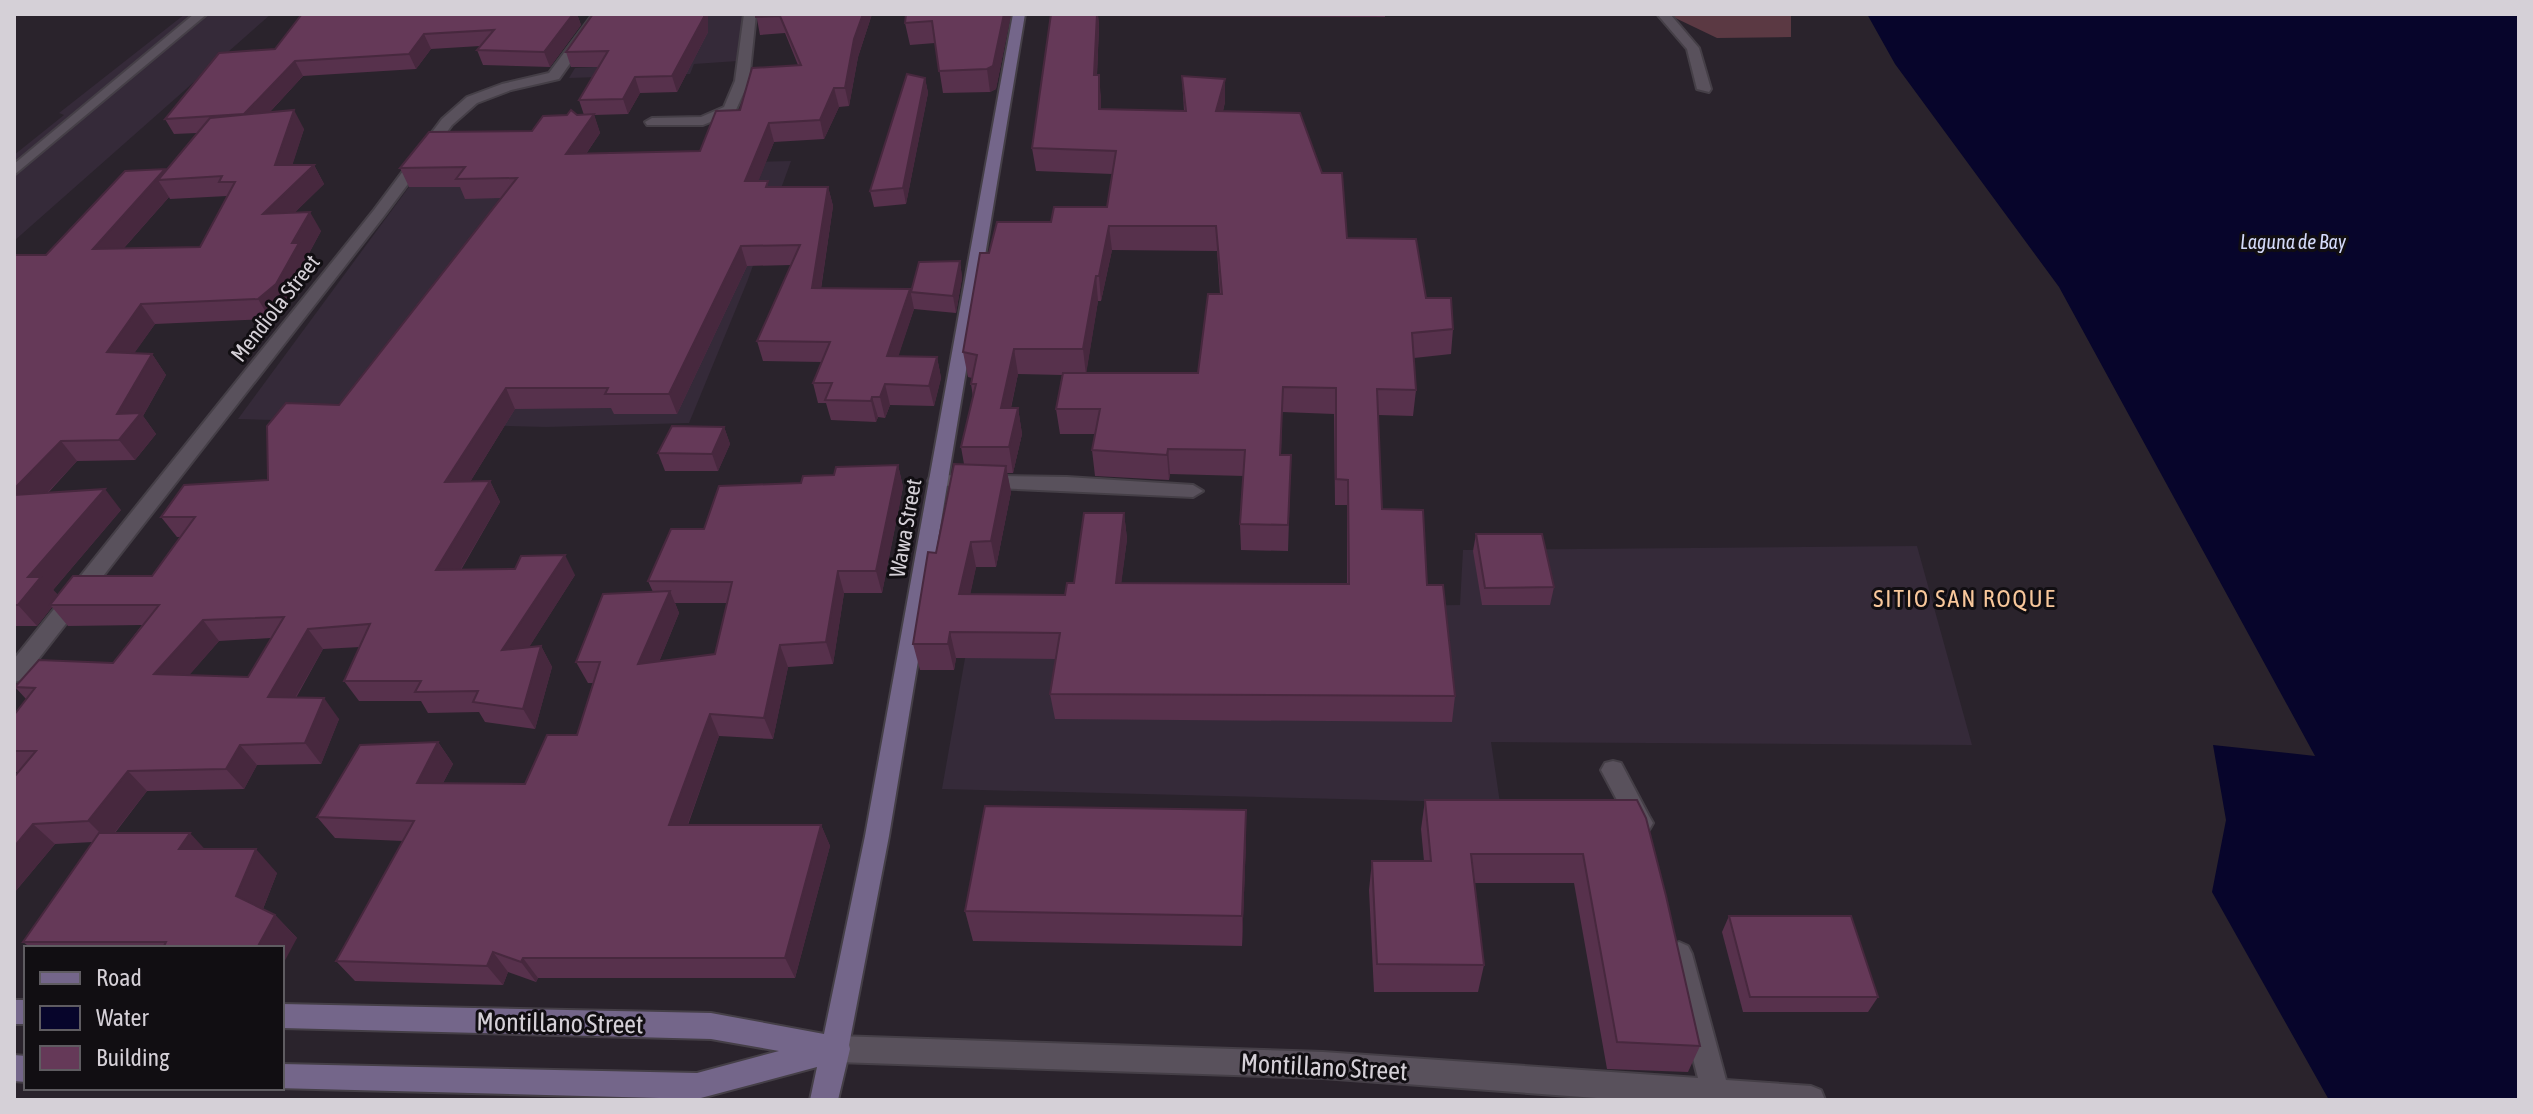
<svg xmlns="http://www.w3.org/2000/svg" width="2533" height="1114" font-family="'Asap Condensed',sans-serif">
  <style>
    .built { fill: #352a39 }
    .green { fill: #5b3943 }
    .water { fill: #07052b }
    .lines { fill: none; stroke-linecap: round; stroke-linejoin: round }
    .street-casing { stroke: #453f47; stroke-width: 4 }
    .secondary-casing { stroke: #453f47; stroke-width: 4 }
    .street { fill: #59515c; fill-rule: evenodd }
    .secondary { fill: #74668a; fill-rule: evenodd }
    .wall { fill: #57314c; fill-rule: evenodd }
    .shaded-wall { fill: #47283e }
    .building { fill: #653958; stroke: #47283e; stroke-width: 2; fill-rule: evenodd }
    .labels { text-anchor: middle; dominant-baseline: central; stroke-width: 6; stroke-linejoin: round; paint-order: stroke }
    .far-water-label { font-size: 20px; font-style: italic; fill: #d3d9f8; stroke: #110e12 }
    .street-label { font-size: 22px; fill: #d5d0d7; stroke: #110e12 }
    .neighbourhood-label { font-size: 24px; letter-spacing: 2px; fill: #f8c79b; stroke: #110e12 }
    .near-street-label { font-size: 26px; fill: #d5d0d7; stroke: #110e12 }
  </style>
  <rect width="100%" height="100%" fill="#2a232c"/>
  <!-- built -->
  <g class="built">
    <path d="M185,14H271L14,241V155L64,115L59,113Z"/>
    <path d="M671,14H749L738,61L694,64L690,74L569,78L575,68L657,64Z"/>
    <path d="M791,161L747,282L689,423L546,427L238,419L420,172Z"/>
    <path d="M1917,546L1972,745L1491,742L1500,803L942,789L973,613L1460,605L1463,550Z"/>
  </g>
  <!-- green -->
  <path class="green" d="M1667,14H1791V37L1717,38Z"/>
  <!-- water -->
  <path class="water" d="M1867,14H2519V1100H2329L2212,892L2226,820L2213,745L2315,756L2059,287L1895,64Z"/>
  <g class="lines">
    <defs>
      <g id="street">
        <path d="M194,14H207L14,175V164Z"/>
        <path d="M593,14H605L559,79L511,90L477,103L452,125L384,216L22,680L14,682V659L374,210L442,119L467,97L502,84L549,73Z"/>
        <path d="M744,14H756L749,81L735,112L703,125H647L645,122L652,118L701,117L724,107L735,81Z"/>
        <path d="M1657,14H1670L1699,48L1711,89L1709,92L1697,89L1687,49Z"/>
        <path d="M937,475L1067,477L1193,485L1203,491L1193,497L930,485L928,481L930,477Z"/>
        <path d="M1613,761L1621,763L1649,816L1653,823L1649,830L1641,833L1633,830L1601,770L1605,763Z"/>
        <path d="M1679,942L1688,946L1692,954L1726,1080L1811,1086L1821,1090L1825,1100H1624L1323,1078L837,1062L827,1058L824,1049L827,1040L837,1036L1323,1052L1698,1078L1666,954L1670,946Z"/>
      </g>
      <g id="secondary">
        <path d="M1013,14H1025L889,836L849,1045L850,1049L838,1100H810L817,1067L697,1099L276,1088H282V1064L697,1073L779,1051L711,1039L282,1028V1004L711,1013L824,1034L865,836Z"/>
        <rect x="14" y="1000" width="12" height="24"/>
        <path d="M14,1055L26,1056V1082L14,1081Z"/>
      </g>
    </defs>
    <!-- street casing -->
    <use href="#street" class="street-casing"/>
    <!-- secondary casing -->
    <use href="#secondary" class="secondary-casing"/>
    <!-- street -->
    <use href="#street" class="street"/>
    <!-- secondary -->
    <use href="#secondary" class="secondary"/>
  </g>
  <!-- wall -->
  <g class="wall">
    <path d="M302,14H577L581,25L550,67L483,65L477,50L480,46L431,49L416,69L303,76L269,113L304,129L292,165H314L324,184L295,212L321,231L307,257L310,263L288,304L270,319L155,324L134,353L152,354L166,375L143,416L156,434L135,460L77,461L48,493L121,510L53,590L58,595L152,576L180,537H177L161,517L268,480L339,405L501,198L465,199L460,187H409L400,168L532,131L577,115H584L579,100L599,67H571L566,52L593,14H708V32L677,92L640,93L628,114L594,115L600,133L586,154L700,151L740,110L798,65L785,33L760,35L756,14H872L858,57L849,106L839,107L824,139L774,142L758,181L770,187H828L833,206L821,289H910L911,292L960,261L962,278L956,313L914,309L898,356L937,357L941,378L934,406L890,405L885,418L878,417L876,422L831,420L826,403H818L813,383L822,362L763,361L757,341L791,265L747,266L677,414H614L611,408L515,409L470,482L490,481L500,502L461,570L575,575L529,647L541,646L552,667L535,729L485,722L479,712L428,713L421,701H359L344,681L360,647L323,649L296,698L339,719L321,764L257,765L244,789L147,791L115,833L205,849L277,873L263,909L275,915L297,938L282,948H31L23,942L93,842L55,844L14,893L18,772H14V715L26,699L15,687L113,663L142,625L68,626L52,607L37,626H14V255H46L165,169L166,170L197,133L174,134L165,119L275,49ZM227,196V197L200,247L124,248L169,197L170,199ZM271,638L248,677L189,675L219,641Z"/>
    <path d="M906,14H1011L996,89L990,92L943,93L935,43L910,45L905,23Z"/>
    <path d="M1051,14H1385V17L1098,16L1099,26L1097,75L1101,98V109L1184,111L1182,76L1225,79V102L1223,111L1347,238L1426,298L1453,329L1451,354L1414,358L1416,390L1413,416L1378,415L1382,509L1427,585L1455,696L1452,722L1055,719L1050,694L1056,659L956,658L954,670H920L913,644L936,553L964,464L961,447L973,397L971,384L972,378L968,377L963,352L989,253L1051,222L1107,207L1112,174L1036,171L1032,148ZM1112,250L1217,251L1220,294L1198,373H1086L1098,301H1101ZM1018,374L1062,375L1056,409L1060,434H1095L1092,450L1095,476L1169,480L1170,474L1244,476L1240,524L1241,550L1288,551L1291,455H1281L1282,412L1334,414L1335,505H1347V584L1121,583L1127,539L1124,513L1065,595L970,594L976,567H996L1011,492L1007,473H1013L1022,434L1018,408H1011Z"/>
    <path d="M925,78L928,93L906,204L874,207L870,191Z"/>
    <path d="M724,427L730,444L718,471H665L658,453Z"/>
    <path d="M898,465L903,487L882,593H844L833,664L788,667L773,739L719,736L688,825H821L830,846L795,978H538L536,982L508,972L503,985L355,981L336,961L403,841L335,838L317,817L438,742L453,764L443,783L525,784L577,735L593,683H588L576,662L653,592L648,581L704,529L801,483L834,475ZM675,603H727L715,654L659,662L679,613Z"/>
    <path d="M1476,534L1554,587L1550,605H1482L1473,551Z"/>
    <path d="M1425,800H1637L1700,1046L1688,1072L1607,1069L1574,883H1474L1484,965L1478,992H1374L1369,890L1372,861H1424L1421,829Z"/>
    <path d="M1246,841L1242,946L973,941L965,911Z"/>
    <path d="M1729,916L1878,997L1868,1012H1743L1722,932Z"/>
  </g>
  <!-- shaded-wall -->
  <g class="shaded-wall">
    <path d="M573,14H577L581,25L550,67L544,52Z"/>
    <path d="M704,14H708V32L677,92L672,76Z"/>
    <path d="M863,14H872L858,57L849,106L845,88L854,39Z"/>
    <path d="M1004,14H1011L996,89L990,92L987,69Z"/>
    <path d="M1097,14H1098L1099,26L1096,98L1094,75Z"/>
    <path d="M424,34L431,49L416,69L409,54Z"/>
    <path d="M295,61L303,76L253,130L244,114Z"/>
    <path d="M1099,75L1101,98V132L1099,109Z"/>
    <path d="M635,77L640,93L628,114L623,99Z"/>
    <path d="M925,78L928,93L906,204L903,188Z"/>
    <path d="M1225,79V102L1217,134L1216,111Z"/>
    <path d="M834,88L839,107L824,139L820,120Z"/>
    <path d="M294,110L304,129L286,185L275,165Z"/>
    <path d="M594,114L600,133L573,173L566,154Z"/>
    <path d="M769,123L774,142L751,200L745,181Z"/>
    <path d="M314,165L324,184L274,233L263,214Z"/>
    <path d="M165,169L171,179L158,180L169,197L106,268L93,249Z"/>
    <path d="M828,187L833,206L818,308L812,288Z"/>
    <path d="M310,212L321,231L307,257L310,263L288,304L270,319L258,299Z"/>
    <path d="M1109,226L1112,250L1101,301L1099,276Z"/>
    <path d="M741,246L747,266L677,414L669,394Z"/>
    <path d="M960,261L962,278L956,313L953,296Z"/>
    <path d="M1096,276L1098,301L1086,375L1083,349Z"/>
    <path d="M910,289L914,309L892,376L887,356Z"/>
    <path d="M141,304L155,324L121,372L107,352Z"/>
    <path d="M1014,349L1018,374L1005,434L1001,408Z"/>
    <path d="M152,354L166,375L143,416L156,434L135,460L119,440L117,414Z"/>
    <path d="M937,357L941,378L934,406L929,386Z"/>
    <path d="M885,384L890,405L885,418L880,397Z"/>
    <path d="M506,388L515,409L457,503L445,482Z"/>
    <path d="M872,397L878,417L876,422L871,401Z"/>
    <path d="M1018,408L1022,434L1013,473L1009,447Z"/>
    <path d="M724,427L730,444L718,471L712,454Z"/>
    <path d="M61,441L77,461L26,515L14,501V489Z"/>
    <path d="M1168,449L1170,474L1169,480L1167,455Z"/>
    <path d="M898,465L903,487L882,593L876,571Z"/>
    <path d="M1006,466L1011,492L996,567L991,541Z"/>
    <path d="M490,481L500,502L448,591L436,570Z"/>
    <path d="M105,489L121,510L53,590L60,597L50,605L52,607L37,626L18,605L28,577Z"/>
    <path d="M1124,513L1127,539L1118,609L1116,583Z"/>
    <path d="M971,542L976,567L965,620L959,594Z"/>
    <path d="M565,555L575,575L514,671L502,650Z"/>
    <path d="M838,571L844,593L833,664L826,642Z"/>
    <path d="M670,591L679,613L649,686L638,664Z"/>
    <path d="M203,620L219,641L172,695L154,674Z"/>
    <path d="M308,629L323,649L284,717L268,697Z"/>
    <path d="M950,632L956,658L954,670L948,644Z"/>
    <path d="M780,645L788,667L773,739L764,718Z"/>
    <path d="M541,646L552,667L535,729L523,709Z"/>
    <path d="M324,698L339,719L321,764L305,743Z"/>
    <path d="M710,714L719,736L680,846L669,825Z"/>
    <path d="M438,742L453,764L432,804L417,783Z"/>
    <path d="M240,745L257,765L244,789L226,769Z"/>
    <path d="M128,771L147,791L108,841L88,821Z"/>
    <path d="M1246,810V841L1242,946V916Z"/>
    <path d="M33,824L55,844L14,893V847Z"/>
    <path d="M821,825L830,846L795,978L785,958Z"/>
    <path d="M190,833L212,857L179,849Z"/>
    <path d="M256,849L277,873L259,919L236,896Z"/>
    <path d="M275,915L297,938L282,966V948H257Z"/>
    <path d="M493,952L508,972L503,985L487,966Z"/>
    <path d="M523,958L538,978L536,982L521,962Z"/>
  </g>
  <!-- building -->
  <g class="building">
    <path d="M302,14H573L544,52L477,50L494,30L424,34L409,54L295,61L244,114L165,119L219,53L275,49Z"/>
    <path d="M593,14H704V17L672,76L635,77L623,99L579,100L608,51L566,52Z"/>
    <path d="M756,14H863L854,39L845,88H834L820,120L769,123L745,181H768L766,187H828L812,288L910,289L887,356L937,357L929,386L885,384L880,397H872L871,401L825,400L832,383H813L830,342L757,341L800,245L741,246L669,394H605L608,388H506L445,482L490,481L436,570L515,569L521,556L565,555L502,650L541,646L523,709L473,702L478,691L415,692L421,681H344L370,624L308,629L268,697L324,698L305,743L240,745L226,769L128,771L88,821L33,824L14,847V777L36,751H14V715L35,688L15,687L39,660L113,663L159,605H50L73,576H152L195,517H161L184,485L268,480L267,426L286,403L339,405L517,178L456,179L465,167L400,168L429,132L532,131L543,116L567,115L571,110L577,115L594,114L566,154L700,151L716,111L740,110L752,68L801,65L780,16L756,17ZM284,617L248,677L154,674L203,620Z"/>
    <path d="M906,14H1004L993,66L987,69L939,71L932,21L905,23Z"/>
    <path d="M1051,14H1097L1094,75H1099V109L1186,111L1182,76L1225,79L1216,111L1300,113L1322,173H1342L1347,238L1416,239L1426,298H1451L1453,329L1412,333L1416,390L1377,389L1382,509L1423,510L1427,585H1443L1455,696L1050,694L1060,633L950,632L948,644H913L928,552L936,553L954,464L1006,466L991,541L971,542L959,594L1065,595L1067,583H1074L1084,513H1124L1116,583L1349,584L1348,480L1336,479V388L1283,387L1280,455H1291L1288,525L1240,524L1245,450L1168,449L1167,455L1092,450L1100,409H1056L1063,373H1198L1208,294H1222L1216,226H1109L1099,276H1096L1083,349H1014L1001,408H1018L1009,447H961L976,384H971L977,355L963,352L980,253H989L997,222H1051L1054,207H1107L1116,151L1032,148Z"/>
    <path d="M907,74L925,78L903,188L870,191Z"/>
    <path d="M294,110L275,165H314L263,214L310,212L292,243H299L276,284L258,299L141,304L107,352L152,354L117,414L141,413L119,440L61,441L14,489V255H46L125,171L165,169L93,249L200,247L235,182H219L222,176L158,180L210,118Z"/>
    <path d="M960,261L953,296L911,292L919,262Z"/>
    <path d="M672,426L724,427L712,454L658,453Z"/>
    <path d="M898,465L876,571H838L826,642L780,645L764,718L710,714L669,825H821L785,958H523L521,962L493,952L487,966L336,961L414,821L317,817L360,745L438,742L417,783L525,784L547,735H577L600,662H576L603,594L670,591L638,664L715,654L732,582L648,581L671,529H704L719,486L801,483L803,476L834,475L836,467Z"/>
    <path d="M105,489L28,577H41L18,605H14V495Z"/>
    <path d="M1476,534H1542L1554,587L1485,588Z"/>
    <path d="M1425,800H1637L1646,818L1666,896L1700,1046L1617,1042L1583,854H1471L1484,965L1377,964L1372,861H1431Z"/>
    <path d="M985,806L1246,810L1242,916L965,911Z"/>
    <path d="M99,833H190L179,849H256L236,896L275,915L257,948H163L166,942H23Z"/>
    <path d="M1729,916H1851L1878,997H1750Z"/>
  </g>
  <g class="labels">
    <!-- far-water labels -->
    <g class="far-water-label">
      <text x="2293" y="241">Laguna de Bay</text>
    </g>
    <!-- street labels -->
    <g class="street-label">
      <text transform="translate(275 308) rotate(-52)">Mendiola Street</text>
      <text transform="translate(905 528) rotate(-80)">Wawa Street</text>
    </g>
    <!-- neighbourhood labels -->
    <g class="neighbourhood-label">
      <text x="1965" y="598">SITIO SAN ROQUE</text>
    </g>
    <!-- near-street labels -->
    <g class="near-street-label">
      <text transform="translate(560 1023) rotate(1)">Montillano Street</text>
      <text transform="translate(1324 1067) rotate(3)">Montillano Street</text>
    </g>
  </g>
  <!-- border -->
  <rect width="2533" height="1114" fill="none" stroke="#d5d0d7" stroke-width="32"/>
  <!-- legend -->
  <rect x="24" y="946" width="260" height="144" fill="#110e12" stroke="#5f5c61" stroke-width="2"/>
  <rect x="40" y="972" width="40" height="12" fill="#74668a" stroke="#5f5c61" stroke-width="2"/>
  <text x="96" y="986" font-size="24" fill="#d5d0d7">Road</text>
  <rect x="40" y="1006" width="40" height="24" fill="#07052b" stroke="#5f5c61" stroke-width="2"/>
  <text x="96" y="1026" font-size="24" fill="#d5d0d7">Water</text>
  <rect x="40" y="1046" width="40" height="24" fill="#653958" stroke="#5f5c61" stroke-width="2"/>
  <text x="96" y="1066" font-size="24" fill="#d5d0d7">Building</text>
</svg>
